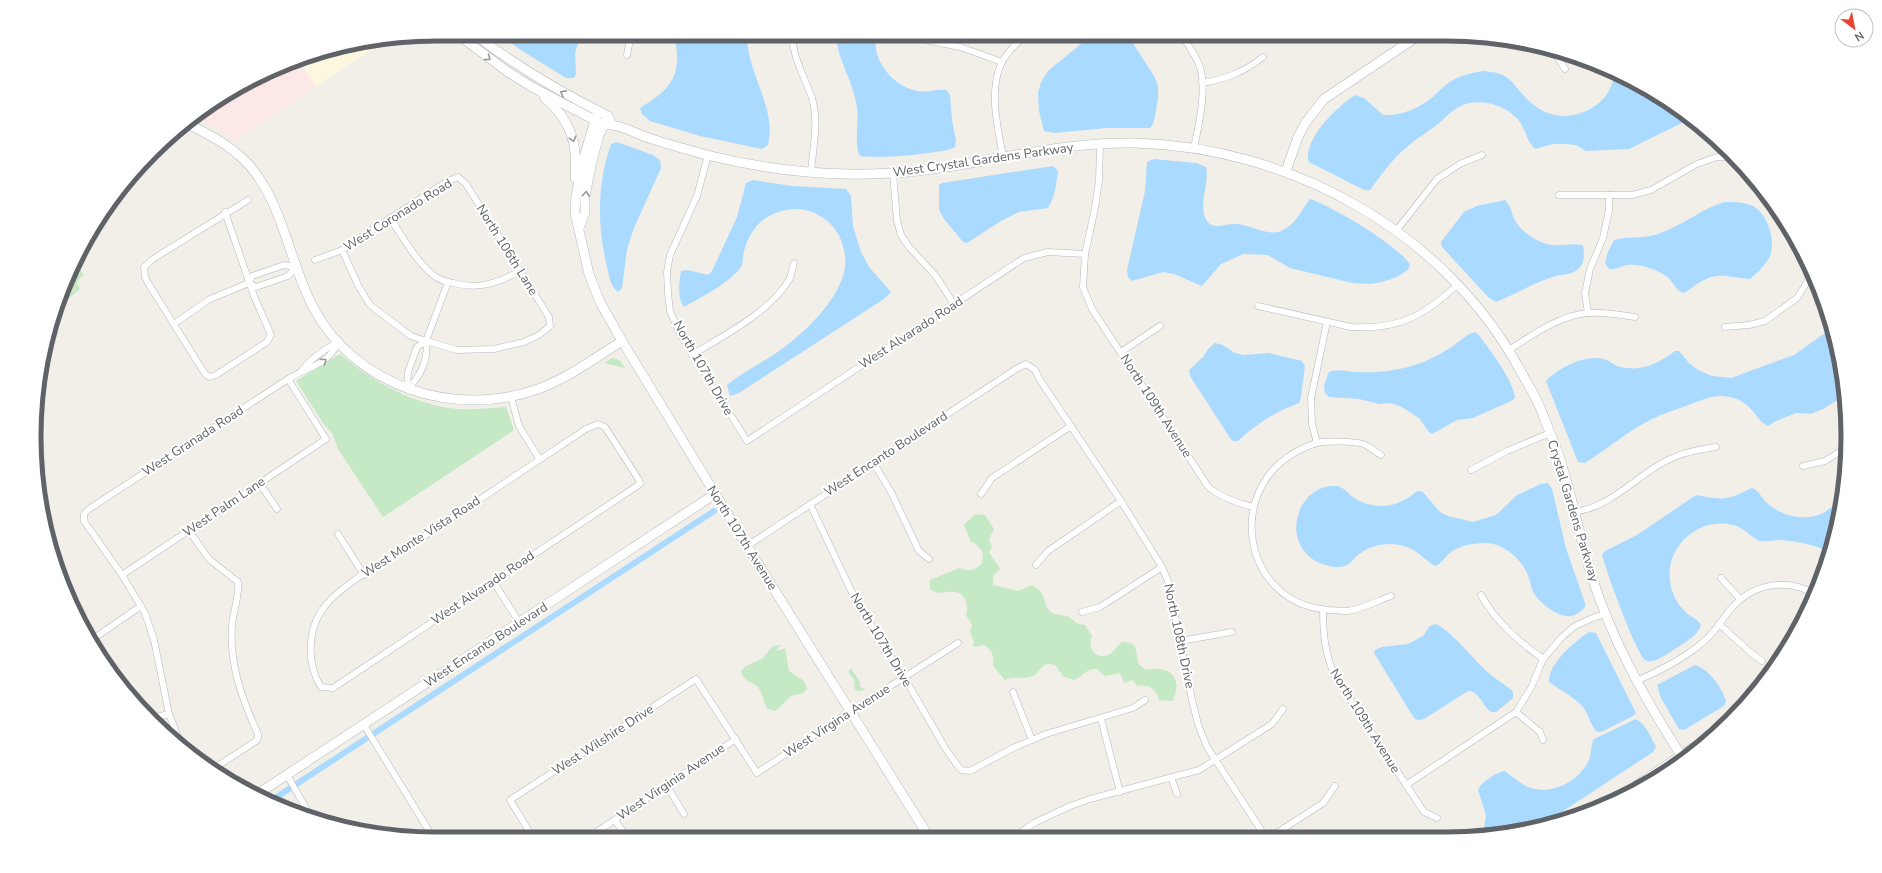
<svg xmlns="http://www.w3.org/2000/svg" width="1882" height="873" font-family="'Nunito Sans',sans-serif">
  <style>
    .commercial { fill: #fef7e0 }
    .medical { fill: #fce8e6 }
    .green { fill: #c5e8c5 }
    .water { fill: #aadaff }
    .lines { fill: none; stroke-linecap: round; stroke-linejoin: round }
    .canal { stroke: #aadaff; stroke-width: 6 }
    .street-casing { stroke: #b5b8bc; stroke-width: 7 }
    .secondary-casing { stroke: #b6babf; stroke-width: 10 }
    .street { stroke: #fff; stroke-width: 6 }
    .secondary { stroke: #fff; stroke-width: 9 }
    .oneway { stroke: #979a9d }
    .labels { text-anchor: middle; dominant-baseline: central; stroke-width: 4; stroke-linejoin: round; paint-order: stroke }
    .street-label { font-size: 13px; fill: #5f6368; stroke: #fff }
    .rim { fill: none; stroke: #5f6368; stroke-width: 5 }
  </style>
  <rect width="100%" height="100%" fill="#f1efe8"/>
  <!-- commercial -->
  <path class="commercial" d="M387,39L234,141L218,129L194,118L235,88L307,55L358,42Z"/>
  <!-- medical -->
  <path class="medical" d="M298,59L316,87L234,141L218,129L194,118L235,88Z"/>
  <!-- green -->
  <g class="green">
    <path d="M80,269L84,275L79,279L77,283L80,289L69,298L57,304L67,282L71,280Z"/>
    <path d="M340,354C371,381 415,405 457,409C474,410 490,408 506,407L514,430L383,517L338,449L332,433L323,423L296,381Z"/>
    <path d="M612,358L619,360L625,368L604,363Z"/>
    <path d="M975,514L985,515L994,529L989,539L992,547L989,552L1000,569L993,576V585L1018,591L1032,585C1050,595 1041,605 1051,612C1055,615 1063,614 1069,617C1076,621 1074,624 1085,625L1092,636C1086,648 1097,661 1110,654C1115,651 1117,645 1122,642L1131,643C1141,651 1133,661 1142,667C1148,672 1153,668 1160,669C1178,671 1180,689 1172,701L1159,700C1156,688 1149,684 1137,686L1133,680L1124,683L1120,673L1105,676L1097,669C1086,668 1083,676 1074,680L1063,676L1055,665C1042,662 1044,667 1036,674C1027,681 1015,675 1005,680L993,666C994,656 993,651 984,645L973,647L974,642L970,632L972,625L966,615C969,606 966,593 955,592C945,590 939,597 930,589V580L959,568C969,572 975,571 982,563L983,552L975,543L971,542L964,525Z"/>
    <path d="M779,645L782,646L778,647L777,651L785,648L789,671L804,681L807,689L803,693L791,696L779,708L775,711L768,709C763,703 763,694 758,687C755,683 749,683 745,679C732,667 757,663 763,658C769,652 769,646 779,645Z"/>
    <path d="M851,668L860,682V687L866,689L859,691L855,690L854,679L848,672Z"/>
    <path d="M901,829L907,837L886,838Z"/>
    <path d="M613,830L616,831L620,838H599Z"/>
  </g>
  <!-- water -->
  <g class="water">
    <path d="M498,34H581L575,53L576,74L574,78H566L524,52Z"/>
    <path d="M675,34H747C746,73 777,106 768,145L762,149L700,136L650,121L642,114L640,108C661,95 678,84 677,56C677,48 675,41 675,34Z"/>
    <path d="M836,34H876C871,60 893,87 918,91C928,93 937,89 946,90L950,95L952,120L956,140L955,147C944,154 874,159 860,156C854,146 859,121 857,108C854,82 837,60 836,34Z"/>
    <path d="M1093,34H1127L1154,76L1158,86V98L1155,116L1153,124L1150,128H1107L1054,133L1044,131L1039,111L1038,93L1041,82L1048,71Z"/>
    <path d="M1483,71C1491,72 1499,72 1506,77C1514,82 1518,90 1525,97C1542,116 1567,122 1590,109C1605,101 1612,89 1615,73L1669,102L1690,119L1629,149L1586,151L1576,145L1565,144H1553L1535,149C1525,140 1526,124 1512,114C1498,103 1475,98 1459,107C1451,111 1445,118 1438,124C1428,132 1417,138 1408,146C1393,158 1381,175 1370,190H1364L1309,162L1308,160C1306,136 1337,107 1355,95L1364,98L1383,115C1402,116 1420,108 1434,96C1440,90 1446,84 1453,80C1463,75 1472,73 1483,71Z"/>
    <path d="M617,142L653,155L660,160L661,168L634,228L627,249L622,288L618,292C610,286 609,276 607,267C597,226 597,184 611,144Z"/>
    <path d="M1154,159L1196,163L1206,167C1210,184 1197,206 1207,221C1213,230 1225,224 1233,224C1250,223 1265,237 1281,231C1296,225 1301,210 1310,199C1330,205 1401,247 1410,265L1408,270L1397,277L1382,282L1370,284L1352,283L1290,268L1268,255L1243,254L1221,264L1202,286L1174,274L1163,272L1132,281L1128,277L1127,270L1145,191L1147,162Z"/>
    <path d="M1053,166L1058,171C1056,185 1055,197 1048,208L1019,212L1001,221L967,243L963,242L944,219L939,210V185L942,183Z"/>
    <path d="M753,180L792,186L846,189L851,196L853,226L861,252L869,267L891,292L884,299L739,393L730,396L727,385C744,371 765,362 783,348C809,329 854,286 844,250C841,236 835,226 823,218C806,206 787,207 769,216C754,224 746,240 743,256C743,259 743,264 741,267C730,283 701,297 684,307C677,298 679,282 681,271L688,270L708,275L712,271L737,217L746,183Z"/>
    <path d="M1505,200C1511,207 1510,208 1513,216C1518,230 1537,243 1552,245C1562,246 1572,243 1583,245C1584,252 1585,260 1581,266C1574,275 1565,274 1556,276C1534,282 1517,294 1496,302L1489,298L1442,247L1441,242L1464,212L1477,206Z"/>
    <path d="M1725,202C1735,202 1744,202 1753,206C1768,214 1777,243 1769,258C1764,267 1757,273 1750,279C1732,278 1720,271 1702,281C1695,284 1691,290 1683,293C1675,290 1673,281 1666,276C1655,269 1641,264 1627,265C1621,266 1617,270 1609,269L1605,263L1608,252L1614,240C1628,236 1643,239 1658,234C1682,226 1701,209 1725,202Z"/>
    <path d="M1829,330L1832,332L1840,358L1844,396L1823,409L1811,414L1796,413L1776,421L1768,426C1754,419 1753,402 1730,397C1712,393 1699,402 1683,407C1672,411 1662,414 1652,419C1628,431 1607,449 1585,463L1578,462L1546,381C1558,368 1585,354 1604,359C1610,361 1615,366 1621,367C1642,372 1659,363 1675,351H1679L1689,363L1698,370L1712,376L1731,378L1794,355Z"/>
    <path d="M1476,332C1487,345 1514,381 1515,398L1511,401L1473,418L1457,420L1432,434L1429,432L1419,418L1402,407L1391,403L1379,404L1359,399L1329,397L1325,393L1324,385L1329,372C1338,368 1347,372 1357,372C1376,373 1396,371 1415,365C1428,361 1441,354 1453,346C1462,340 1466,334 1476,332Z"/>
    <path d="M1215,343L1223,345L1235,353L1244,355L1269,353L1302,361L1305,366L1301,397L1299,403C1273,413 1258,423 1238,441H1233L1230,438L1190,376L1189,370L1203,357L1209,348Z"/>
    <path d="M1548,483L1552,489L1566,548L1585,603V607C1573,621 1562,617 1548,608C1544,604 1538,600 1535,595C1531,590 1531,584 1529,578C1523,560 1505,544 1486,543C1474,543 1461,545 1451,552C1445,556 1442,564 1435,566C1425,560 1418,551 1407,547C1391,541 1371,544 1358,555C1353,559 1350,565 1344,566C1339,568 1331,567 1326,565C1313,562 1304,554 1299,542C1289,518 1307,484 1336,486C1343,486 1347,493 1353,497C1361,503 1372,506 1382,506C1391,506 1399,503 1408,498C1412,496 1415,491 1420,491L1423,492L1440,512L1448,516L1473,522L1496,515L1517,495L1541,484Z"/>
    <path d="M1752,488C1759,490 1762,499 1767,503C1781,516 1805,522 1823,513C1830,509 1835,504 1842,501L1840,515L1829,552C1814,544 1796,541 1779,540C1773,540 1766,542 1760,541C1752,539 1745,528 1734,525C1694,515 1658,554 1673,593C1676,602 1682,609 1689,615C1694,618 1698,620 1701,625C1697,637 1682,644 1672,651C1666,655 1654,663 1647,661C1637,659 1606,569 1602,555L1605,551L1637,535L1696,495C1709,497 1721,501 1734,496C1741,494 1746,490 1752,488Z"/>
    <path d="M1436,624C1454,633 1474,661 1491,675C1498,681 1507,685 1513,692V698L1496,712H1491C1482,705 1479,691 1468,691L1424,719L1418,720L1414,718L1374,653L1375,650L1382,647L1408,644L1423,636L1430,626Z"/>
    <path d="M1589,632L1596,633L1636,713L1633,716L1601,732H1597C1590,725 1589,715 1583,707C1574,697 1560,690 1549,682C1548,664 1574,642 1589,632Z"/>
    <path d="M1695,665C1709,669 1722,688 1726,701L1724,706L1684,730L1679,729L1661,698L1657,685Z"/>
    <path d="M1636,719C1646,725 1651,737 1656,747L1653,752L1545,823L1498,836H1483L1486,815L1478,790C1481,782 1497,772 1505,771C1513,777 1519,783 1528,787C1551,796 1579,782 1589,760C1592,754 1590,746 1594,739Z"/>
  </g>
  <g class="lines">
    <!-- canal -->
    <path class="canal" d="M269,802L714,511"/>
    <defs>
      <g id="street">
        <path d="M792,34C793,58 804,76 812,98C819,122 813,148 811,172"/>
        <path d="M1181,34C1187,44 1196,55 1200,67C1207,90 1199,124 1194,148"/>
        <path d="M926,40L960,47L1002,62"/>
        <path d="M1553,51L1565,69"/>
        <path d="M627,55L631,34"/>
        <path d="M1202,83C1226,79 1244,72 1263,57"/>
        <path d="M1100,144L1099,180L1095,208L1085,254L1083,287L1092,309L1209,488C1223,498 1236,503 1253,507"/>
        <path d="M708,155L697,196L670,255L667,272L668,293L670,311L679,332L747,441L1024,258L1048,252L1085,254"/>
        <path d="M1003,157C998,129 988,90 1002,62C1007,52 1018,42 1026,34"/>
        <path d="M893,173L897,221L901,235L909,247L935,275L954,304"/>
        <path d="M1559,195H1632L1651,190L1697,164L1717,157H1734"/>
        <path d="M225,212L254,296L271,335L267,342L216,375L210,377L205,374L148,283L145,277L144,267L153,259L248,200"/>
        <path d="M390,218C403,237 415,260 433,275C438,279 446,282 453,283C478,290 498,283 520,271"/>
        <path d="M1396,231L1437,179L1460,164L1482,155"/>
        <path d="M315,260L342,250L446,182L458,177L466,184L549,317L550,326L539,335L524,342L494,349L457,350L426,341L411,336L370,305L359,287L342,250"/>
        <path d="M249,283L256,287L288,276L296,267"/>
        <path d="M1258,306L1351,327C1399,330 1424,316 1458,284"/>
        <path d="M1588,313L1585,293L1590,269L1603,238L1609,210V195"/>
        <path d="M174,324L210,299L249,283L252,276L284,265L296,267"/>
        <path d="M1725,327L1749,325L1765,321L1797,298L1807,282L1811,271"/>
        <path d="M1509,350C1532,335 1560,315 1588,313C1603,312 1620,315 1635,317"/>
        <path d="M1121,352L1160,326"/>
        <path d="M692,355C724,335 769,313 789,280C792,275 792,268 794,263"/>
        <path d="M302,370C311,358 325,349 338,342"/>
        <path d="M407,389C420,378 429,359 426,341L448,282"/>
        <path d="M407,389L408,372L417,347L426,341"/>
        <path d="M511,397L519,426L540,460"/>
        <path d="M598,424L605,427L639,480L640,484L333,688L321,687C307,665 307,632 322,610C338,586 382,563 407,547C467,508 526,469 586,429Z"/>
        <path d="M1317,443L1312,424L1311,398L1327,322"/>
        <path d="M1381,455C1375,452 1369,446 1363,444C1354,441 1327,441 1317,443C1313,444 1309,446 1306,447C1222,482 1240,604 1329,610C1335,610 1342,611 1348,611C1362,609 1377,601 1391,596"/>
        <path d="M873,462L891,492L919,551L929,559"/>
        <path d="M1803,466L1825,461L1847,447"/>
        <path d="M1471,470L1507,451L1550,433"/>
        <path d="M260,484L277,509"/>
        <path d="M981,494L992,478L1071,426"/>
        <path d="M810,504L857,603L904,677L947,751L961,770L970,771L1013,748L1046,734L1133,708L1145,700"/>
        <path d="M1574,512C1616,506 1640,470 1677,456C1689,451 1703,449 1716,447"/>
        <path d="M189,531L209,559L238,582C240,593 233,613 232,625C229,664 242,699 258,734V738L256,741L213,769"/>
        <path d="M338,534L364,575"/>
        <path d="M747,546L1016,369L1026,364L1035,370L1040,380L1121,501L1162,567L1168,581L1192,700L1198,724L1207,747L1265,836"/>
        <path d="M1036,565L1048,551L1121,501"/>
        <path d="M122,575L326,439L288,379"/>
        <path d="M1721,578L1740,599"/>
        <path d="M493,581L519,622"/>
        <path d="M1481,595C1496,622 1518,641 1543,659"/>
        <path d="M1323,609C1323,634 1325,656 1336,678L1424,812L1437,818"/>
        <path d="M1082,612L1100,607L1162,567"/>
        <path d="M1719,624L1751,653L1762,661"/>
        <path d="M90,641L141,606"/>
        <path d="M1180,641L1232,632"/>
        <path d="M1636,681C1659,671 1682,660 1702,643C1713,635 1721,621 1730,610C1751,584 1786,577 1815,594"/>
        <path d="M1013,692L1032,740"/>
        <path d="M1516,712L1540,732L1543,740"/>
        <path d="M152,718L169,714"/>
        <path d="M1101,719L1120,792"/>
        <path d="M364,725L434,839"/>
        <path d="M182,747L169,714L154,640L145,613L122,575L84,521V514L89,509L288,379C307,367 329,365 338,342"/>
        <path d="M287,775L311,817"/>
        <path d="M1171,777L1177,794"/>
        <path d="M1406,785L1516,712L1531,688L1543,659L1562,637L1575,626L1595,617L1606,614"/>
        <path d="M667,786L684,814"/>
        <path d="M615,820L627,838"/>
        <path d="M1272,836L1323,803L1335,786"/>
        <path d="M1014,837L1034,823L1068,807L1090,799L1199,770L1272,724L1283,709"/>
        <path d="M534,839L510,800L696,679L757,773L851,711L958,643"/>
        <path d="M586,839L736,739"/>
      </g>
      <g id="secondary">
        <path d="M457,34L508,72L532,87L604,125C620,123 637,135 652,139C670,145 689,150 707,155C767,170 830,177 892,173C974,168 1053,141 1135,143C1291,147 1445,232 1520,370C1528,385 1538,399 1543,415C1550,433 1558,451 1563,469C1574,504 1580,539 1591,574C1612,641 1646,701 1684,760"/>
        <path d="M474,34C517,67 560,92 608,116L612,124"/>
        <path d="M544,97C571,120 578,143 575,178"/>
        <path d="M598,111L584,157L576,196L575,213L589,274L600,302L622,341L747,546L929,837"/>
        <path d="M186,123C206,133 226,143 242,158C282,195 288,260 313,307C355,387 455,419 538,389C568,378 595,358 622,341"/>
        <path d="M1286,171L1298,137L1306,122L1324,99L1421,34"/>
        <path d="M579,228L585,213V196L592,161L599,135L606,120"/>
        <path d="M256,795L715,494"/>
        <path d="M1616,799L1709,737"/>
      </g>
    </defs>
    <!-- street casing -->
    <use href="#street" class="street-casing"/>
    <!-- secondary casing -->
    <use href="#secondary" class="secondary-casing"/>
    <!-- street -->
    <use href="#street" class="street"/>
    <!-- secondary -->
    <use href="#secondary" class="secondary"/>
  </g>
  <!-- one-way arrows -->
  <defs><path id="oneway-chevron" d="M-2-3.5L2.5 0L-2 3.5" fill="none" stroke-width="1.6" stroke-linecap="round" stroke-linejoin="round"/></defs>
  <g class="oneway">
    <use href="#oneway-chevron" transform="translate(488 58) rotate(37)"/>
    <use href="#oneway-chevron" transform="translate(563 93) rotate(-152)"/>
    <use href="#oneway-chevron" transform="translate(573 139) rotate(73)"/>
    <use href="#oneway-chevron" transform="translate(586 194) rotate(-85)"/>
    <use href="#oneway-chevron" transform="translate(324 361) rotate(-36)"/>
  </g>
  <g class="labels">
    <!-- street labels -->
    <g class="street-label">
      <text transform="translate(983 160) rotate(-8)">West Crystal Gardens Parkway</text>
      <text transform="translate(398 215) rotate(-32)">West Coronado Road</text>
      <text transform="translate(507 250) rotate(58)">North 106th Lane</text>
      <text transform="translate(911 333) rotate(-33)">West Alvarado Road</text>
      <text transform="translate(703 368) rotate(60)">North 107th Drive</text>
      <text transform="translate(1156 406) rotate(57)">North 109th Avenue</text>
      <text transform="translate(193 441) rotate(-33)">West Granada Road</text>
      <text transform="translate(886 454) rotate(-33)">West Encanto Boulevard</text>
      <text transform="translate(224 507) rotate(-34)">West Palm Lane</text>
      <text transform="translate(1573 511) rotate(73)">Crystal Gardens Parkway</text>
      <text transform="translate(421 537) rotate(-33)">West Monte Vista Road</text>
      <text transform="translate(742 538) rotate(58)">North 107th Avenue</text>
      <text transform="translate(483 588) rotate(-34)">West Alvarado Road</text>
      <text transform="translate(1179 636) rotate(78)">North 108th Drive</text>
      <text transform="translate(881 640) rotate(59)">North 107th Drive</text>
      <text transform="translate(486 645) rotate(-33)">West Encanto Boulevard</text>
      <text transform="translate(837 721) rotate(-33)">West Virgina Avenue</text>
      <text transform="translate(1365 721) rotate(58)">North 109th Avenue</text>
      <text transform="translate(603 740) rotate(-33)">West Wilshire Drive</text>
      <text transform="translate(671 782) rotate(-34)">West Virginia Avenue</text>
    </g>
  </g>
  <!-- crop -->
  <path d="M0 0H1882V873H0ZM436 41H1446A395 395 0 0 1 1841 436V437A395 395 0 0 1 1446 832H436A395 395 0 0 1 41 437V436A395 395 0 0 1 436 41Z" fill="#fff" fill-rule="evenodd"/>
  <path class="rim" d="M436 41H1446A395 395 0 0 1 1841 436V437A395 395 0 0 1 1446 832H436A395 395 0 0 1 41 437V436A395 395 0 0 1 436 41Z"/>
  <!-- north arrow -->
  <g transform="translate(1854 28) rotate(148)"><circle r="19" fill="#ffffff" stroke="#bfc1c3"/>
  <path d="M0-3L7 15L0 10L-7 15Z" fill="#ea4335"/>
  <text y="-6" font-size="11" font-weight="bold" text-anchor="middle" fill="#5f6368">N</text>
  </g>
</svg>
